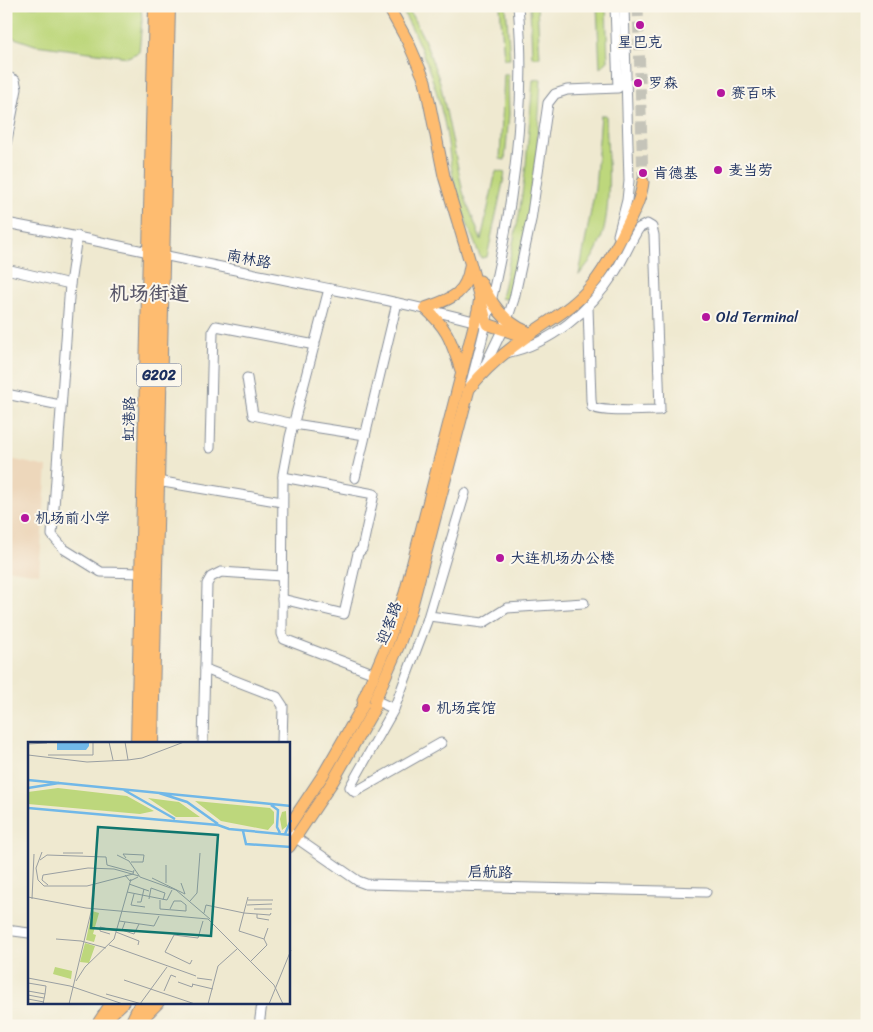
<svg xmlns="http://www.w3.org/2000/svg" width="873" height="1032" font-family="Sriracha,'LXGW WenKai TC',sans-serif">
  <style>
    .built { fill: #edd7bb }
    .green { fill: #bdd77c; stroke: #6c836d }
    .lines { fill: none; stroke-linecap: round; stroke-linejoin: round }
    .major-tunnel { stroke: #c5c4b9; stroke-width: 11; stroke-dasharray: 11 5.5; stroke-linecap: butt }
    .minor-casing { stroke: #858c97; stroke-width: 11 }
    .major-casing { stroke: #858c97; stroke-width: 13 }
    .highway-casing { stroke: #858c97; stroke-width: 16 }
    .minor { stroke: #fff; stroke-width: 9 }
    .major { stroke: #febc70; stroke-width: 11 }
    .highway { stroke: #febc70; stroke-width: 14 }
    .poi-dot { fill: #b5179e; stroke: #fbf7ec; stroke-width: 2 }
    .labels { text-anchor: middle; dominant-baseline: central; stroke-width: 4; stroke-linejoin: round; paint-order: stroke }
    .shield { fill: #fbf7ec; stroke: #5e6b89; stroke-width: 1 }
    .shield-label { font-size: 14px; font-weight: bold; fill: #1b2f5e }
    .poi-label { font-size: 15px; fill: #1b2f5e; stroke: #fbf7ec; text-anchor: start }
    .street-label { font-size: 15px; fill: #1b2f5e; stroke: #fbf7ec }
    .district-label { font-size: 20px; font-weight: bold; fill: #5a596b; stroke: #fbf7ec }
    .inset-river { fill: none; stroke: #71b8e8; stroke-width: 2.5 }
    .inset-road { fill: none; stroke: #9a9fa2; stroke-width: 1 }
    .view { fill: #0f766e; fill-opacity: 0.15; stroke: #0f766e; stroke-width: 2.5 }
    .inset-edge { fill: none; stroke: #1b2f5e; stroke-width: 2.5 }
  </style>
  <rect width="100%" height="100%" fill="#fbf7ec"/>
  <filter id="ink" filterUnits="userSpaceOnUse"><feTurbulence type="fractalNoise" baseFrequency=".02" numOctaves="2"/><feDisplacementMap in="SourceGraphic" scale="10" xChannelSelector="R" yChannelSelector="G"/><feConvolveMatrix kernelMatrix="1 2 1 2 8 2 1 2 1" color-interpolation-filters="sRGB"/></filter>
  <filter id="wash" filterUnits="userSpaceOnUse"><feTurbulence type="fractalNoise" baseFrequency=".0096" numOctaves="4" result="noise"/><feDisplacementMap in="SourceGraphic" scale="20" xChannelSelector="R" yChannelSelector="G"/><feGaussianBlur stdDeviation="1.12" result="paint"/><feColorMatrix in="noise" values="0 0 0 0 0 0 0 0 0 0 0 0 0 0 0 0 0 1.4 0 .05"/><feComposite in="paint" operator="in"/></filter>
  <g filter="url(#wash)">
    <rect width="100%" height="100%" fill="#efe9d0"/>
    <!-- built -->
    <path class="built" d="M6,458L47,467L39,574L6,569Z"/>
    <!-- green -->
    <g class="green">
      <path d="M6,6H141L142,20L139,52L128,57L35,45L6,35Z"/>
      <path d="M400,6H407L424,39L440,82L463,192L481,240L496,171L505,173L487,257L481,258C473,239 465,220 459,200C450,174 450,147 444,121C435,81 420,42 400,6Z"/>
      <path d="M500,6H506L510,59H504Z"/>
      <path d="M530,6H537L540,57H532Z"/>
      <path d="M597,6H606L608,61L600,68Z"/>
      <path d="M504,74H508L509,114L505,160L500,159Z"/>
      <path d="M541,79L537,149L526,228L510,300L501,298L519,216L526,165L533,80Z"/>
      <path d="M601,115H606C607,155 615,218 595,253C591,261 584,268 579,275L595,189Z"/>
    </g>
  </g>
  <g filter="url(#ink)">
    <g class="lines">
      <!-- major-tunnel -->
      <path class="major-tunnel" d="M638,6L643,182"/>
      <defs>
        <g id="minor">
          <path d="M6,76L15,80L17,89L6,145"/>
          <path d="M6,223C78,236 149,253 221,267C308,285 395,300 481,323"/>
          <path d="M618,235L627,200L629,181L624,6"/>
          <path d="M77,236L70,284L52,535L64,549L101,572L142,573"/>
          <path d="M6,269L70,284"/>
          <path d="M329,289L290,437L283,474L282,634L284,639L375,674"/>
          <path d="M506,353C551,344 590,311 615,272C624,258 630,242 639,228L647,224L652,227L654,235L660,410C645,410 604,413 592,407L591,400L588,307"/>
          <path d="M483,370L507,320L514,299L531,220L548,103L555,94L567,90L618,88L615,6"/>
          <path d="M247,378L253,415L294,424L365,435"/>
          <path d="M470,386C503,263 530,134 518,6"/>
          <path d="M6,394L60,405"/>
          <path d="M210,448L213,331L216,326L315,345"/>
          <path d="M355,478L397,303"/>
          <path d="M157,481L282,502"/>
          <path d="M282,599L344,614L358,553L362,549L374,494L283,477"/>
          <path d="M429,616L483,623L507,608L584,603"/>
          <path d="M205,669L277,697L283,706L282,743"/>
          <path d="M375,700L394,709"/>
          <path d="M203,743L207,584L211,577L221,572L282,576"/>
          <path d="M441,743L355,792L350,787L394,709L427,621L465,493"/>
          <path d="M289,833L358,881L366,884L706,892"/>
          <path d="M6,930L29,933"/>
          <path d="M259,1026L262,1003"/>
        </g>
        <g id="major">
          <path d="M388,6L408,42L425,81L444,176L470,262L487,324L525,337"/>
          <path d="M480,281C491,302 503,322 526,331"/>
          <path d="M462,373C451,342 450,331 425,308C450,299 466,296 470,266"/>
          <path d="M289,826L323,775L364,704L363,700L388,642L405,593L478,310L480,297"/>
          <path d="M289,847L333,781L374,709L375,700L399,645L410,613L469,389C485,369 505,352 526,337C549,320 574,308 592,285C605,270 613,253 622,236C630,219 641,201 643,182"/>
          <path d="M108,1017L123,1003"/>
          <path d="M135,1026L158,1003"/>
        </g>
        <g id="highway">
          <path d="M138,743L156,6"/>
          <path d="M151,743L168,6"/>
          <path d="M98,1026L113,1003"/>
          <path d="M131,1026L142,1003"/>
        </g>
      </defs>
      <!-- minor casing -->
      <use href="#minor" class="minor-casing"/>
      <!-- major casing -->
      <use href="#major" class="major-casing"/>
      <!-- highway casing -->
      <use href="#highway" class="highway-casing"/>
      <!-- minor -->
      <use href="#minor" class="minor"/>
      <!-- major -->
      <use href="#major" class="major"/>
      <!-- highway -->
      <use href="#highway" class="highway"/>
    </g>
  </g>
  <!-- markers -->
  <g class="poi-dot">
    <circle cx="640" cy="25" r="5"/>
    <circle cx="638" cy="83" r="5"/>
    <circle cx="721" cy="93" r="5"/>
    <circle cx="718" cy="170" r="5"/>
    <circle cx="643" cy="173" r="5"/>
    <circle cx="706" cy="317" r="5"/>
    <circle cx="25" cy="518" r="5"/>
    <circle cx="500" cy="558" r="5"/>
    <circle cx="426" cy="708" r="5"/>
  </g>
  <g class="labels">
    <!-- shield labels -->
    <rect class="shield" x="136.5" y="363.5" width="45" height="23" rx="4"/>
    <g class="shield-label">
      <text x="159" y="375">G202</text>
    </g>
    <!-- poi labels -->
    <g class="poi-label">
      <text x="640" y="42" text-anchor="middle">星巴克</text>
      <text x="648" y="83">罗森</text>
      <text x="731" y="93">赛百味</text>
      <text x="728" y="170">麦当劳</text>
      <text x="653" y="173">肯德基</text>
      <text x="716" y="317">Old Terminal</text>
      <text x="35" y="518">机场前小学</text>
      <text x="510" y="558">大连机场办公楼</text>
      <text x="436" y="708">机场宾馆</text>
    </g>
    <!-- street labels -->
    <g class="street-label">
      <text transform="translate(249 259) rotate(11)">南林路</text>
      <text transform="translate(129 419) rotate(-89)">虹港路</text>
      <text transform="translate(389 623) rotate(-70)">迎客路</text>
      <text transform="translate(490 872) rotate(1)">启航路</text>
    </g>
    <!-- district labels -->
    <g class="district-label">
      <text x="149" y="293">机场街道</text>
    </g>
  </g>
  <!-- overview -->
  <g transform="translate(28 742)">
    <rect width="262" height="262" fill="#efe9d0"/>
    <path d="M30,46L99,54L126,69L112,72L0,62V50ZM120,56L151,60L172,75H148ZM167,59L242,66L246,70V81L240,88L193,79ZM258,69L259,84L254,88L252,77L254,70ZM64,169L71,171L65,192L68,193L66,200L58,198ZM57,201L67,204L61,221L52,220ZM27,225L44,229L43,237L25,232Z" fill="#bdd77c"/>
    <path d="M29,0H61V4L58,8H29Z" fill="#71b8e8"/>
    <path class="inset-river" d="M0,38L263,64M0,46L31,41M96,48L147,77M131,51L159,60L190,82M243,63L250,68L249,85L252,91M0,66L190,83L201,87L263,93M215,89L218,102L263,105M257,92L263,78"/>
    <path class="inset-road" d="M81,0L85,18M97,0L100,18M0,2L19,1M0,13L59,20L100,18L114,16L156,0M20,13H65V0M14,110L8,126L10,138L16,144H59L105,132L106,128M35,111H55M89,113L101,119L112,135L148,148L182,177M98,116L95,112L116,113L115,120H103M12,118L19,113L78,115L79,123L105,130M138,123V141M97,133L102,139L110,135M124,136L157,152L153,141M101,142L121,149M20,143L14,138L15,133L60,126L86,127L111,134M99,150L139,158L144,148M106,152L103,163L117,165M0,155L58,166L180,177L246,243L255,262M220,155L211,189L236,197M4,157L6,112M121,157L123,146L137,151L135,158M132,158V167L158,169M220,158H245M162,159L169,151L172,111M109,160H113L116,147M219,163L244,162M142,167L146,159H153L158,163V169M226,167H244M176,171L178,163L216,171L242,173L243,171M229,172V176L241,178M91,179L126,184L131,174M97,180L94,188L106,192L111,182M88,190L111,199L110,203M82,192L72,189V185L88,189M28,197L53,199L78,206M81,203L168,234M164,218L162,222L137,210L146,193L170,196L175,179M223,219L239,203L236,197L240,186M0,236L42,244L95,262M169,236L184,238M96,238L167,262M48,239L57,225L86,197L103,137M150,240L164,245L165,242M0,241L18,244L17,252M164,242L185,247M0,249L17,252L15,262M136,249L143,233L148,235M78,252L114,262M0,253L16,256M0,257L16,260M41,262L63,170L65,142M112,262L139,225M180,262L190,224L209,207M241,262L263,208"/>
    <path class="view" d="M70,85L190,93L183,194L63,186Z"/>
    <rect width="262" height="262" class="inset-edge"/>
  </g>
  <!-- margin -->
  <rect width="873" height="1032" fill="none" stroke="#fbf7ec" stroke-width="25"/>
</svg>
